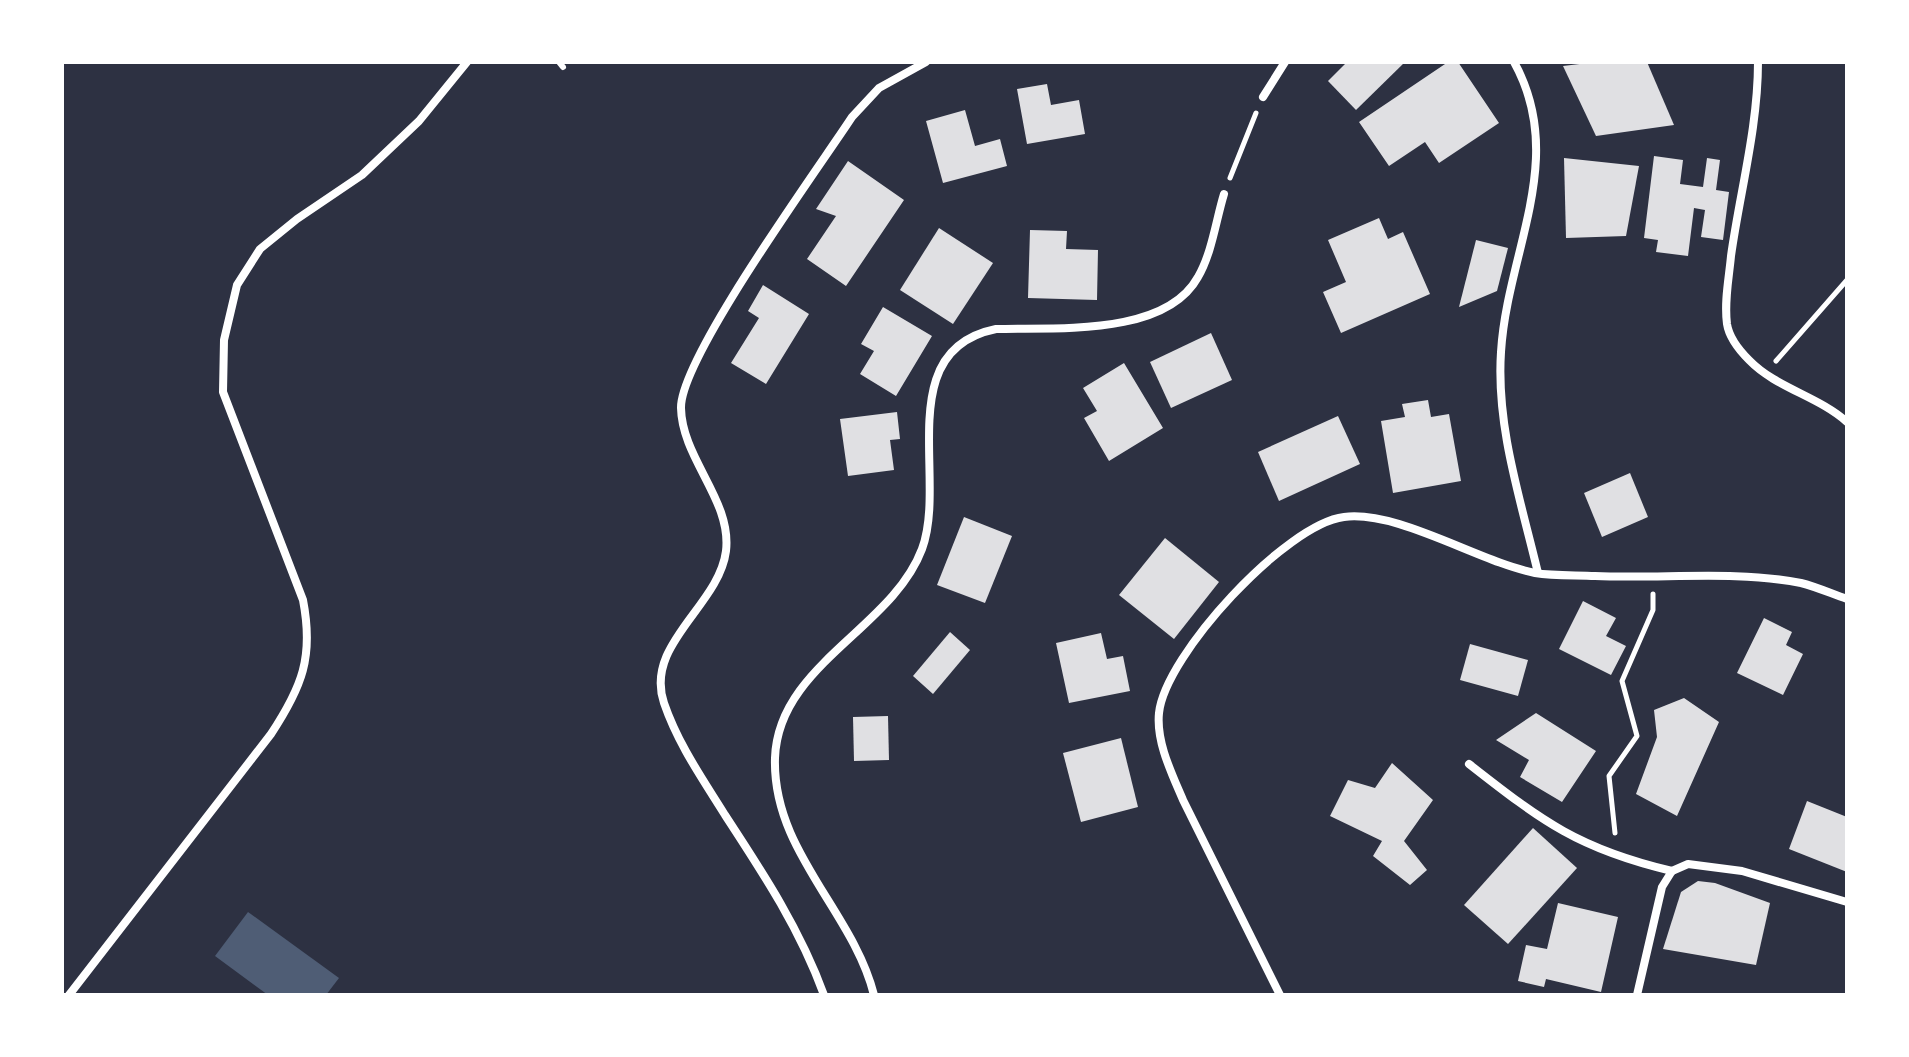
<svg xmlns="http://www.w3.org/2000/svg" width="1909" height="1057" font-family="Roboto,sans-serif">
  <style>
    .water { fill: #4f5d75 }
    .building { fill: #e0e0e3 }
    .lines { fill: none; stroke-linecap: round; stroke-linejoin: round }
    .path { stroke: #fff; stroke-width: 5 }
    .service { stroke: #fff; stroke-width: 6 }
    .minor { stroke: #fff; stroke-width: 8 }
  </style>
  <rect width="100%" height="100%" fill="#2d3142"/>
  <!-- water -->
  <path class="water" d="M248,912L339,978L326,995H268L215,956Z"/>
  <!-- building -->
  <g class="building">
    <path d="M1347,62H1405L1356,110L1328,81Z"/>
    <path d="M1448,62H1458L1499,123L1439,163L1425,142L1389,166L1359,122Z"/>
    <path d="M1596,62H1647L1674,125L1596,136L1563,66Z"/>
    <path d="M1047,84L1051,105L1079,100L1085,134L1027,144L1017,89Z"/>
    <path d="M965,110L975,146L1000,139L1007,166L943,183L926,121Z"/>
    <path d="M1654,156L1683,160L1680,184L1703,187L1707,158L1720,160L1716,190L1729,192L1723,240L1701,237L1705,210L1694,208L1688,256L1656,252L1658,240L1644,238Z"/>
    <path d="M1564,158L1639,166L1626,236L1566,238Z"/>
    <path d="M848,161L904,200L846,286L807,259L836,216L816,209Z"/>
    <path d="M1379,218L1388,239L1403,232L1430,294L1341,333L1323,292L1346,282L1328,240Z"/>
    <path d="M939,228L993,263L953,324L900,290Z"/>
    <path d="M1030,230L1067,231L1066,249L1098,250L1097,300L1028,298Z"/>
    <path d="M1476,240L1508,248L1497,291L1459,307Z"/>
    <path d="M763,285L809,314L766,384L731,363L759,318L748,311Z"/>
    <path d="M883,307L932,336L896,396L860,374L874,351L861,344Z"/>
    <path d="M1211,333L1232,380L1171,408L1150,362Z"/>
    <path d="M1124,363L1163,428L1109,461L1084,418L1097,411L1083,388Z"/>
    <path d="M1428,400L1431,417L1449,414L1461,481L1393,493L1381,421L1405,417L1402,404Z"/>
    <path d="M897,412L900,439L890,440L894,470L848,476L840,419Z"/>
    <path d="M1338,416L1360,464L1279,501L1258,452Z"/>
    <path d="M1630,473L1648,517L1602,537L1584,493Z"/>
    <path d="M964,517L1012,536L985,603L937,585Z"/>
    <path d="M1165,538L1219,582L1174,639L1119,595Z"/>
    <path d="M1583,601L1616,618L1606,636L1626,646L1611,675L1559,649Z"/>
    <path d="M1764,618L1792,632L1786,645L1803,654L1783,695L1737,673Z"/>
    <path d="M950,632L970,650L933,694L913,676Z"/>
    <path d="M1101,633L1107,659L1123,656L1130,691L1069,703L1056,643Z"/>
    <path d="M1470,644L1528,660L1518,696L1460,680Z"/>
    <path d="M1684,698L1719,722L1677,816L1636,794L1657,737L1654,710Z"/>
    <path d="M1536,713L1596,751L1562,802L1520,777L1529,760L1496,740Z"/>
    <path d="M888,716L889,760L854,761L853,717Z"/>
    <path d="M1121,738L1138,807L1081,822L1063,753Z"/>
    <path d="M1392,763L1433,800L1404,841L1427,870L1410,885L1373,856L1382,841L1330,816L1348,780L1375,788Z"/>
    <path d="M1807,801L1847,817V872L1789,849Z"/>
    <path d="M1533,828L1577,868L1508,944L1464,905Z"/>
    <path d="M1698,881L1715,883L1770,903L1756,965L1663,949L1681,892Z"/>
    <path d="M1558,903L1618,917L1601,992L1546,979L1544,987L1518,981L1526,945L1547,949Z"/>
  </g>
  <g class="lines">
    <!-- path -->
    <g class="path">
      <path d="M1230,178L1256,113"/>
      <path d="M1776,361L1847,280"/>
      <path d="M1615,833L1609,776L1637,736L1622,681L1653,610V594"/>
    </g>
    <!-- service -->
    <path class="service" d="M559,62L563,67"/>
    <!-- minor -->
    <g class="minor">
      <path d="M1514,62C1568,159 1507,252 1501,352C1496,427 1521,501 1538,573"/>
      <path d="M1758,62C1758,127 1740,192 1731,256C1729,278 1724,301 1727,324C1729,337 1739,350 1749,360C1776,388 1818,396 1847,422"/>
      <path d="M1263,97L1285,62"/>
      <path d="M1469,764C1543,822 1579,849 1672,871"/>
      <path d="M69,995L271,734C302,687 314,657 303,600L223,392L224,340L237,285L260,249L297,219L362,175L419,121L467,62"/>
      <path d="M824,995C800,929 763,873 725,815C702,778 678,744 664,703C644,644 719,606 726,551C732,500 682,459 681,408C680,358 818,169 852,117L879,88L926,62"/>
      <path d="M874,995C853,911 772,851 775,758C778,665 892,629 922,549C948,480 891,350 996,329C1055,327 1165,337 1198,277C1212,253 1216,220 1224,194"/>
      <path d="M1280,995L1183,800C1172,774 1156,742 1159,713C1165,655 1286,524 1344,517C1398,510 1479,562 1535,573C1554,576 1576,575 1595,576C1663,579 1735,570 1801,583C1817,587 1832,594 1847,599"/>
      <path d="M1637,995L1662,887L1672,871L1688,864L1742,871L1847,902"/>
    </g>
  </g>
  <!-- border -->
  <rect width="1909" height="1057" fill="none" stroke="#ffffff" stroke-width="128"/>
</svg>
